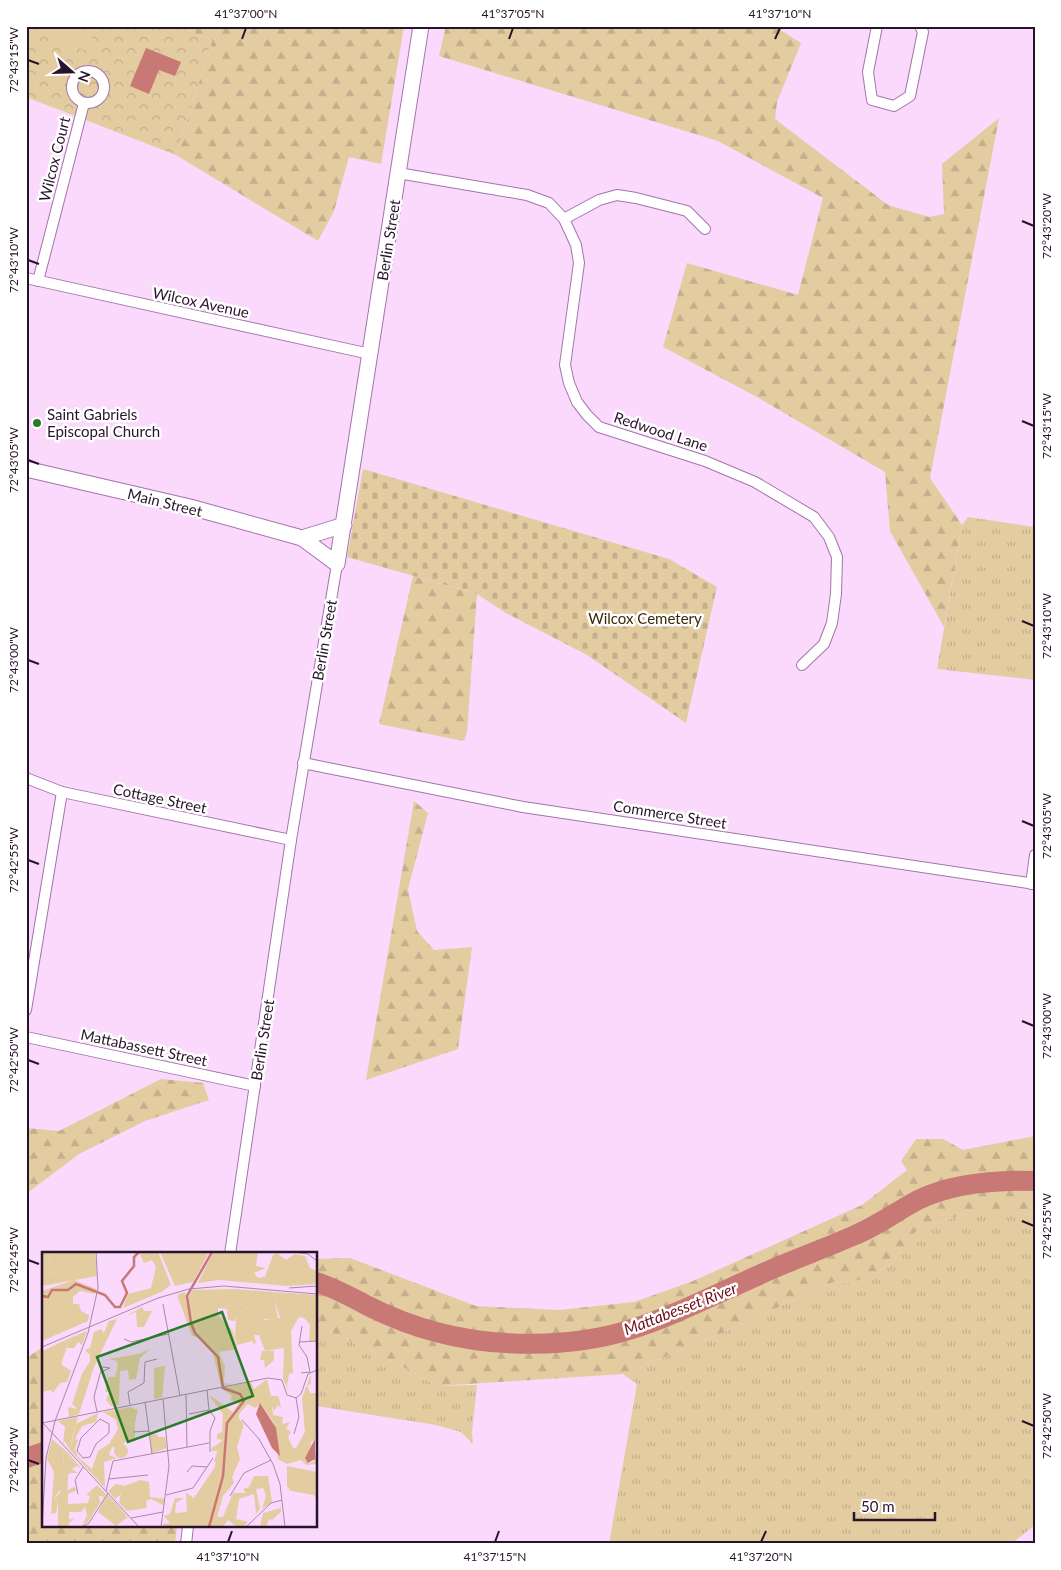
<svg xmlns="http://www.w3.org/2000/svg" width="1061" height="1570" font-family="Lato,sans-serif">
  <style>
    .grass { fill: url(#grass-tufts) }
    .forest { fill: url(#forest-firs) }
    .cemetery { fill: url(#cemetery-stones) }
    .park { fill: url(#park-crowns) }
    .garden { fill: #e4cca1 }
    .water { fill: #c87875 }
    .lines { fill: none; stroke-linecap: round; stroke-linejoin: round }
    .river { stroke: #c87875; stroke-width: 20 }
    .street-casing { stroke: #a573ab; stroke-width: 12 }
    .secondary-casing { stroke: #a573ab; stroke-width: 17 }
    .street { stroke: #fff; stroke-width: 10 }
    .secondary { stroke: #fff; stroke-width: 15 }
    .ticks { fill: none; stroke: #28142a; stroke-width: 2 }
    .poi-dot { fill: #287b27; stroke: #fff; stroke-width: 2 }
    .labels { text-anchor: middle; dominant-baseline: central; stroke-width: 5; stroke-linejoin: round; paint-order: stroke }
    .street-label { font-size: 15px; fill: #28142a; stroke: #fff }
    .poi-label { font-size: 15px; fill: #28142a; stroke: #fff; text-anchor: start }
    .park-label { font-size: 15px; fill: #392a09; stroke: #fff }
    .water-label { font-size: 16px; font-style: italic; fill: #710f19; stroke: #fff }
    .inset-river { fill: none; stroke: #c87875; stroke-width: 2.5 }
    .inset-road { fill: none; stroke: #a68aa9; stroke-width: 1 }
    .view { fill: #287b27; fill-opacity: 0.15; stroke: #287b27; stroke-width: 2.5 }
    .inset-edge { fill: none; stroke: #28142a; stroke-width: 2.5 }
    .neatline { fill: none; stroke: #28142a; stroke-width: 2 }
    .ticks-label { font-size: 12px; text-anchor: middle; fill: #28142a }
  </style>
  <defs>
    <pattern id="grass-tufts" width="24" height="20" patternUnits="userSpaceOnUse" patternTransform="scale(1.25)"><rect width="24" height="20" fill="#e4cca1"/><path d="M3 7l-1-3M5 7V3M7 7l1-3M15 17l-1-3M17 17v-4M19 17l1-3" fill="none" stroke="#c4ae8b"/></pattern>
    <pattern id="forest-firs" width="22" height="20" patternUnits="userSpaceOnUse" patternTransform="scale(1.25)"><rect width="22" height="20" fill="#e4cca1"/><path d="M5 1l3.5 6h-7zM16 11l3.5 6h-7z" fill="#c4ae8b"/></pattern>
    <pattern id="cemetery-stones" width="16" height="16" patternUnits="userSpaceOnUse" patternTransform="scale(1.25)"><rect width="16" height="16" fill="#e4cca1"/><path d="M2 7V4a2 2 0 0 1 4 0v3zM10 15v-3a2 2 0 0 1 4 0v3z" fill="#c4ae8b"/></pattern>
    <pattern id="park-crowns" width="20" height="18" patternUnits="userSpaceOnUse" patternTransform="scale(1.25)"><rect width="20" height="18" fill="#e4cca1"/><path d="M2 6a3 3 0 1 1 6 0M12 15a3 3 0 1 1 6 0" fill="none" stroke="#c4ae8b"/></pattern>
  </defs>
  <rect width="100%" height="100%" fill="#fad9fd"/>
  <!-- grass -->
  <g class="grass">
    <path d="M968,517L1035,527V680L937,669L962,525Z"/>
    <path d="M972,1211H1010L1035,1215V1525L1011,1544H609L637,1384L623,1374L722,1333L833,1282L852,1283L889,1266L915,1232Z"/>
    <path d="M316,1325L383,1356L438,1386L477,1385L472,1432L473,1444L461,1432L436,1425L316,1406Z"/>
  </g>
  <!-- forest -->
  <g class="forest">
    <path d="M179,26H404L381,164L349,157L334,211L318,241L176,155L212,41Z"/>
    <path d="M446,26H774L801,43L777,102L775,119L888,205L929,217L944,214L942,164L999,118L930,478L962,525L944,627L890,531L885,472L757,397L663,347L687,263L798,295L823,198L718,141L439,56Z"/>
    <path d="M413,576L477,594L467,732L464,741L379,724Z"/>
    <path d="M414,801L428,813L408,889L417,931L434,950L472,947L458,1049L366,1080Z"/>
    <path d="M161,1079L203,1083L209,1100L145,1121L79,1154L26,1194V1128L59,1131Z"/>
    <path d="M1035,1136V1215L1010,1211H972L915,1232L889,1266L852,1283L833,1282L722,1333L623,1374L438,1386L383,1356L316,1325V1259L350,1258L476,1306L559,1310L634,1302L693,1281L862,1205L907,1170L901,1161L916,1139H943L963,1150Z"/>
    <path d="M44,1331V1526H177L175,1544H26V1358L40,1349Z"/>
  </g>
  <!-- cemetery -->
  <path class="cemetery" d="M363,469L669,559L717,587L686,723L587,655L506,613L477,594L347,557Z"/>
  <!-- park -->
  <path class="park" d="M26,26H179L212,41L176,155L26,97Z"/>
  <!-- garden -->
  <path class="garden" d="M46,26H71L91,34L90,37L96,39L92,49L86,47L84,50L49,37L50,33L44,31Z"/>
  <!-- water -->
  <path class="water" d="M146,48L181,62L175,76L159,70L149,94L130,86Z"/>
  <g class="lines">
    <!-- river -->
    <g class="river">
      <path d="M316,1282C335,1288 351,1297 368,1306C390,1317 413,1326 436,1332C495,1348 571,1348 629,1330C674,1316 716,1294 759,1275C791,1260 824,1249 855,1235C877,1226 897,1211 918,1200C953,1183 997,1180 1035,1181"/>
      <path d="M26,1458L44,1452"/>
    </g>
    <defs>
      <g id="street">
        <path d="M877,26L868,72L872,100L894,106L910,96L923,32L920,26"/>
        <circle cx="88" cy="87" r="16"/>
        <path d="M398,173L527,195L549,203L564,219L576,245L579,263L565,365L569,383L577,402L587,415L599,427L705,461L755,482L814,517L829,537L837,557L836,594L832,623L824,644L802,665"/>
        <path d="M564,219L599,200L617,195L636,198L687,211L705,229"/>
        <path d="M26,278L370,354"/>
        <path d="M38,281L84,103"/>
        <path d="M303,763L523,807L1035,884"/>
        <path d="M26,778L62,792L291,840"/>
        <path d="M1031,884L1035,855"/>
        <path d="M26,1010L62,792"/>
        <path d="M26,1037L255,1086"/>
        <path d="M230,1254L291,840L337,564"/>
        <path d="M186,1544L188,1526"/>
      </g>
      <g id="secondary">
        <path d="M26,469L190,507L302,538L337,564L421,26"/>
        <path d="M302,538L344,525"/>
      </g>
    </defs>
    <!-- street casing -->
    <use href="#street" class="street-casing"/>
    <!-- secondary casing -->
    <use href="#secondary" class="secondary-casing"/>
    <!-- street -->
    <use href="#street" class="street"/>
    <!-- secondary -->
    <use href="#secondary" class="secondary"/>
  </g>
  <!-- ticks -->
  <path class="ticks" d="M242,39L246,28M509,39L513,28M775,39L780,28M28,60L39,64M1022,221L1034,226M28,260L39,264M1022,421L1034,426M28,460L39,464M1022,621L1034,626M28,660L39,664M1022,821L1034,826M28,860L39,864M1022,1021L1034,1026M28,1060L39,1064M1022,1221L1034,1226M28,1260L39,1264M1022,1421L1034,1426M28,1460L39,1464M228,1542L232,1531M495,1542L499,1531M761,1542L766,1531"/>
  <!-- markers -->
  <circle class="poi-dot" cx="37" cy="423" r="5"/>
  <g class="labels">
    <!-- street labels -->
    <g class="street-label">
      <text transform="translate(54 159) rotate(-76)">Wilcox Court</text>
      <text transform="translate(388 240) rotate(-81)">Berlin Street</text>
      <text transform="translate(201 302) rotate(12)">Wilcox Avenue</text>
      <text transform="translate(661 431) rotate(18)">Redwood Lane</text>
      <text transform="translate(165 502) rotate(14)">Main Street</text>
      <text transform="translate(324 640) rotate(-80)">Berlin Street</text>
      <text transform="translate(160 798) rotate(12)">Cottage Street</text>
      <text transform="translate(670 814) rotate(9)">Commerce Street</text>
      <text transform="translate(262 1040) rotate(-81)">Berlin Street</text>
      <text transform="translate(144 1047) rotate(12)">Mattabassett Street</text>
    </g>
    <!-- poi labels -->
    <g class="poi-label">
      <text x="47" y="414">Saint Gabriels<tspan x="47" dy="17">Episcopal Church</tspan></text>
    </g>
    <!-- park labels -->
    <g class="park-label">
      <text x="645" y="618">Wilcox Cemetery</text>
    </g>
    <!-- water labels -->
    <g class="water-label">
      <text transform="translate(680 1308) rotate(-21)">Mattabesset River</text>
    </g>
  </g>
  <!-- overview -->
  <g transform="translate(42 1252)">
    <rect width="275" height="275" fill="#fad9fd"/>
    <path d="M232,45L236,67H218L210,72L206,62H194L193,69L186,68L185,57L176,56V63L191,79L195,97L177,100L154,77L150,60L152,59L203,52L204,57L214,49ZM75,67L52,115L37,162L27,165L26,155L36,157L30,152L40,122L48,109V103L43,98L48,96L52,80L59,77L62,81L67,69ZM220,99H232V108L223,116L222,108H218ZM36,165L30,187L28,198L22,188L30,166ZM22,197L27,202L24,275H16V250L12,248L19,239L17,217L21,216ZM245,214L275,220V249L272,243L249,239L245,234Z" fill="#e4cca1"/>
    <path d="M0,0H8L7,9L14,21L0,24ZM97,0H116L129,33L119,40L81,56L86,42L109,36L114,15L110,8L102,11ZM118,0H167L151,30L133,34ZM177,0H216L214,14L224,16L212,21L216,26L223,25L231,3L235,1L244,8L253,2L263,4L268,16L275,19V32L245,34L177,28L156,31L170,2ZM32,28L54,37L53,42L38,39L31,45V52H37L39,59L47,63L46,69L0,89V39ZM191,37L275,43V88L267,90L268,73L262,66L257,65L249,79L251,121L247,122L245,134L248,143L241,126L242,96L223,99L217,83H212L214,91L211,92V89L195,93L193,85L194,62L202,57L209,64L210,72L217,68L218,63L222,68L238,66L232,46L214,49L204,57L202,52L150,60L154,77L177,100L183,115L182,131L190,132L179,134L171,102L157,86L150,84L135,43L143,40L148,58L147,44L151,38ZM100,55L102,59H110L102,75H95L94,60L84,64ZM45,79L40,93L36,90L32,96H25L28,86ZM108,97L98,106L94,127L87,128L86,118L78,119L77,153L69,154L64,148L67,140H63L66,125H73L76,113L75,109L66,107L97,102ZM269,122V132L265,133L268,141H275V193L274,187L269,190L267,212L272,209L275,195V212L264,213L259,208L245,212L236,207L231,170L219,152L213,156L206,152L197,162V167L202,172L195,195L198,207L190,225L192,231L181,244L175,265H181L191,241H204L201,237L207,235L212,224H226L230,250L220,257L224,243L221,236L214,237L218,257L214,262L212,242L197,247L194,267L206,270L201,275H195L186,268L181,275H122L121,272L128,271L122,264L128,262L133,246H142L134,251L133,261L145,260L144,241L152,246L173,215L175,199H169L170,196L181,188L175,187V182L180,180L181,162L166,142L191,160L197,151L188,148L190,144L179,136L209,130L212,137L225,127L229,144H236L238,150L239,157L236,153L232,159L230,154L231,163L241,165L240,172L248,170L244,176L249,180L246,185L251,196H254L263,180L260,146ZM88,155L96,158L93,171L83,172V191L74,196L70,195L67,203L75,206L62,210L63,236L28,198L34,172L56,161L54,170L40,174L33,187L36,188L33,197L36,205L50,217L56,199L67,192L76,177L74,168L61,160ZM31,166L28,179L21,192L23,175L16,169ZM115,182L116,185H123L125,196L110,201L108,183ZM10,187L22,197L21,216L17,217L21,224L20,239H17L12,247L16,250L14,261L9,262L12,220L5,207ZM27,202L39,216L35,214L30,217L36,221H28L24,225ZM98,228L107,230L108,245L123,247L121,253L109,247L104,249L105,256L85,259L77,251L79,242L73,247L66,239L74,232L82,234ZM55,233L64,242L60,248L61,244H57L58,251L46,270L40,274L45,263L43,255L39,260H27V268L33,266L26,272L30,275H24V239L32,235L35,238L26,242V252L46,251L48,244L44,243ZM65,242L86,265L74,274L56,260ZM239,256V260L230,268L227,267L224,275H218L221,261Z" fill="#e4cca1"/>
    <path d="M28,86L19,112L29,119L25,130L18,131L11,141L9,138L0,140V99Z" fill="#e4cca1"/>
    <path d="M123,114L120,146L112,147V116Z" fill="#e4cca1"/>
    <path d="M8,0H53L55,24L0,34V24L14,21L7,11ZM31,34V68L0,74V44L8,46L12,38L17,40L19,35L25,38ZM93,171V188L81,190L83,172ZM180,202L171,245L152,247L175,217L178,211L172,210L174,203Z" fill="#e4cca1"/>
    <path d="M72 199a7 7 0 1 1 14 0a7 7 0 1 1-14 0Z" fill="#e4cca1"/>
    <path d="M218,151L234,176L238,204L230,196L214,162ZM273,187V207L266,211L263,206Z" fill="#c87875"/>
    <path class="inset-river" d="M0,44L6,45L10,38H26L34,32L63,43L73,55H78L85,41L80,29L92,14V5L97,0M167,275L181,224L185,171L202,149L198,142L181,136L176,105L153,81L149,71L145,44L170,0"/>
    <path class="inset-road" d="M252,0L266,2L275,9M247,36L275,34M121,52L138,144M82,87L89,90L126,82M257,90L275,89M0,95L116,46L147,37L182,34L275,42M259,121L268,120L265,105L257,93L260,74M165,138L167,158L173,166L168,179V200M144,142L145,195M103,150L110,202M88,153L86,140L102,131L103,110L115,107M55,160L52,145L58,122L60,117L61,115L68,116L59,120M147,162L167,158M58,167L67,172V181L54,192L48,205L41,206L35,199L39,186ZM200,168L217,187L231,212L238,232L243,275M0,170L97,275M0,171L226,126L240,128L245,143L254,146L259,142L266,122L275,118M91,180L107,179M252,182L257,165L254,146M145,220L150,214L165,215M67,227L106,223M64,239L71,209L167,191M36,242L33,228L41,215M124,243L151,236L171,206M188,244L202,221L229,208M89,266L121,260M0,275L4,206L13,169L46,81L56,36L54,0M40,275L47,271L66,241M119,275L127,214L121,147M204,275L229,251L240,248"/>
    <path class="view" d="M180,60L211,144L86,190L55,105Z"/>
    <rect width="275" height="275" class="inset-edge"/>
  </g>
  <!-- border -->
  <rect width="1061" height="1570" fill="none" stroke="#ffffff" stroke-width="55"/>
  <!-- north arrow -->
  <g transform="translate(72 72) rotate(110)" stroke="#ffffff" stroke-width="4" paint-order="stroke">
  <path d="M0-4L9 19L0 12L-9 19Z" fill="#28142a"/>
  <text y="-8" font-size="14" font-weight="bold" text-anchor="middle" fill="#28142a">N</text>
  </g>
  <!-- scale -->
  <path d="M854 1512v8h81v-8" fill="none" stroke="#28142a" stroke-width="2.5"/>
  <text x="861" y="1512" font-size="15" fill="#28142a" stroke="#ffffff" stroke-width="4" paint-order="stroke">50 m</text>
  <rect x="28" y="28" width="1006" height="1514" class="neatline"/>
  <g class="ticks-label">
    <text x="246" y="18">41°37'00"N</text>
    <text x="513" y="18">41°37'05"N</text>
    <text x="780" y="18">41°37'10"N</text>
    <text transform="translate(14 60) rotate(-90)" y="4">72°43'15"W</text>
    <text transform="translate(1047 226) rotate(-90)" y="4">72°43'20"W</text>
    <text transform="translate(14 260) rotate(-90)" y="4">72°43'10"W</text>
    <text transform="translate(1047 426) rotate(-90)" y="4">72°43'15"W</text>
    <text transform="translate(14 460) rotate(-90)" y="4">72°43'05"W</text>
    <text transform="translate(1047 626) rotate(-90)" y="4">72°43'10"W</text>
    <text transform="translate(14 660) rotate(-90)" y="4">72°43'00"W</text>
    <text transform="translate(1047 826) rotate(-90)" y="4">72°43'05"W</text>
    <text transform="translate(14 860) rotate(-90)" y="4">72°42'55"W</text>
    <text transform="translate(1047 1026) rotate(-90)" y="4">72°43'00"W</text>
    <text transform="translate(14 1060) rotate(-90)" y="4">72°42'50"W</text>
    <text transform="translate(1047 1226) rotate(-90)" y="4">72°42'55"W</text>
    <text transform="translate(14 1260) rotate(-90)" y="4">72°42'45"W</text>
    <text transform="translate(1047 1426) rotate(-90)" y="4">72°42'50"W</text>
    <text transform="translate(14 1460) rotate(-90)" y="4">72°42'40"W</text>
    <text x="228" y="1561">41°37'10"N</text>
    <text x="495" y="1561">41°37'15"N</text>
    <text x="761" y="1561">41°37'20"N</text>
  </g>
</svg>
